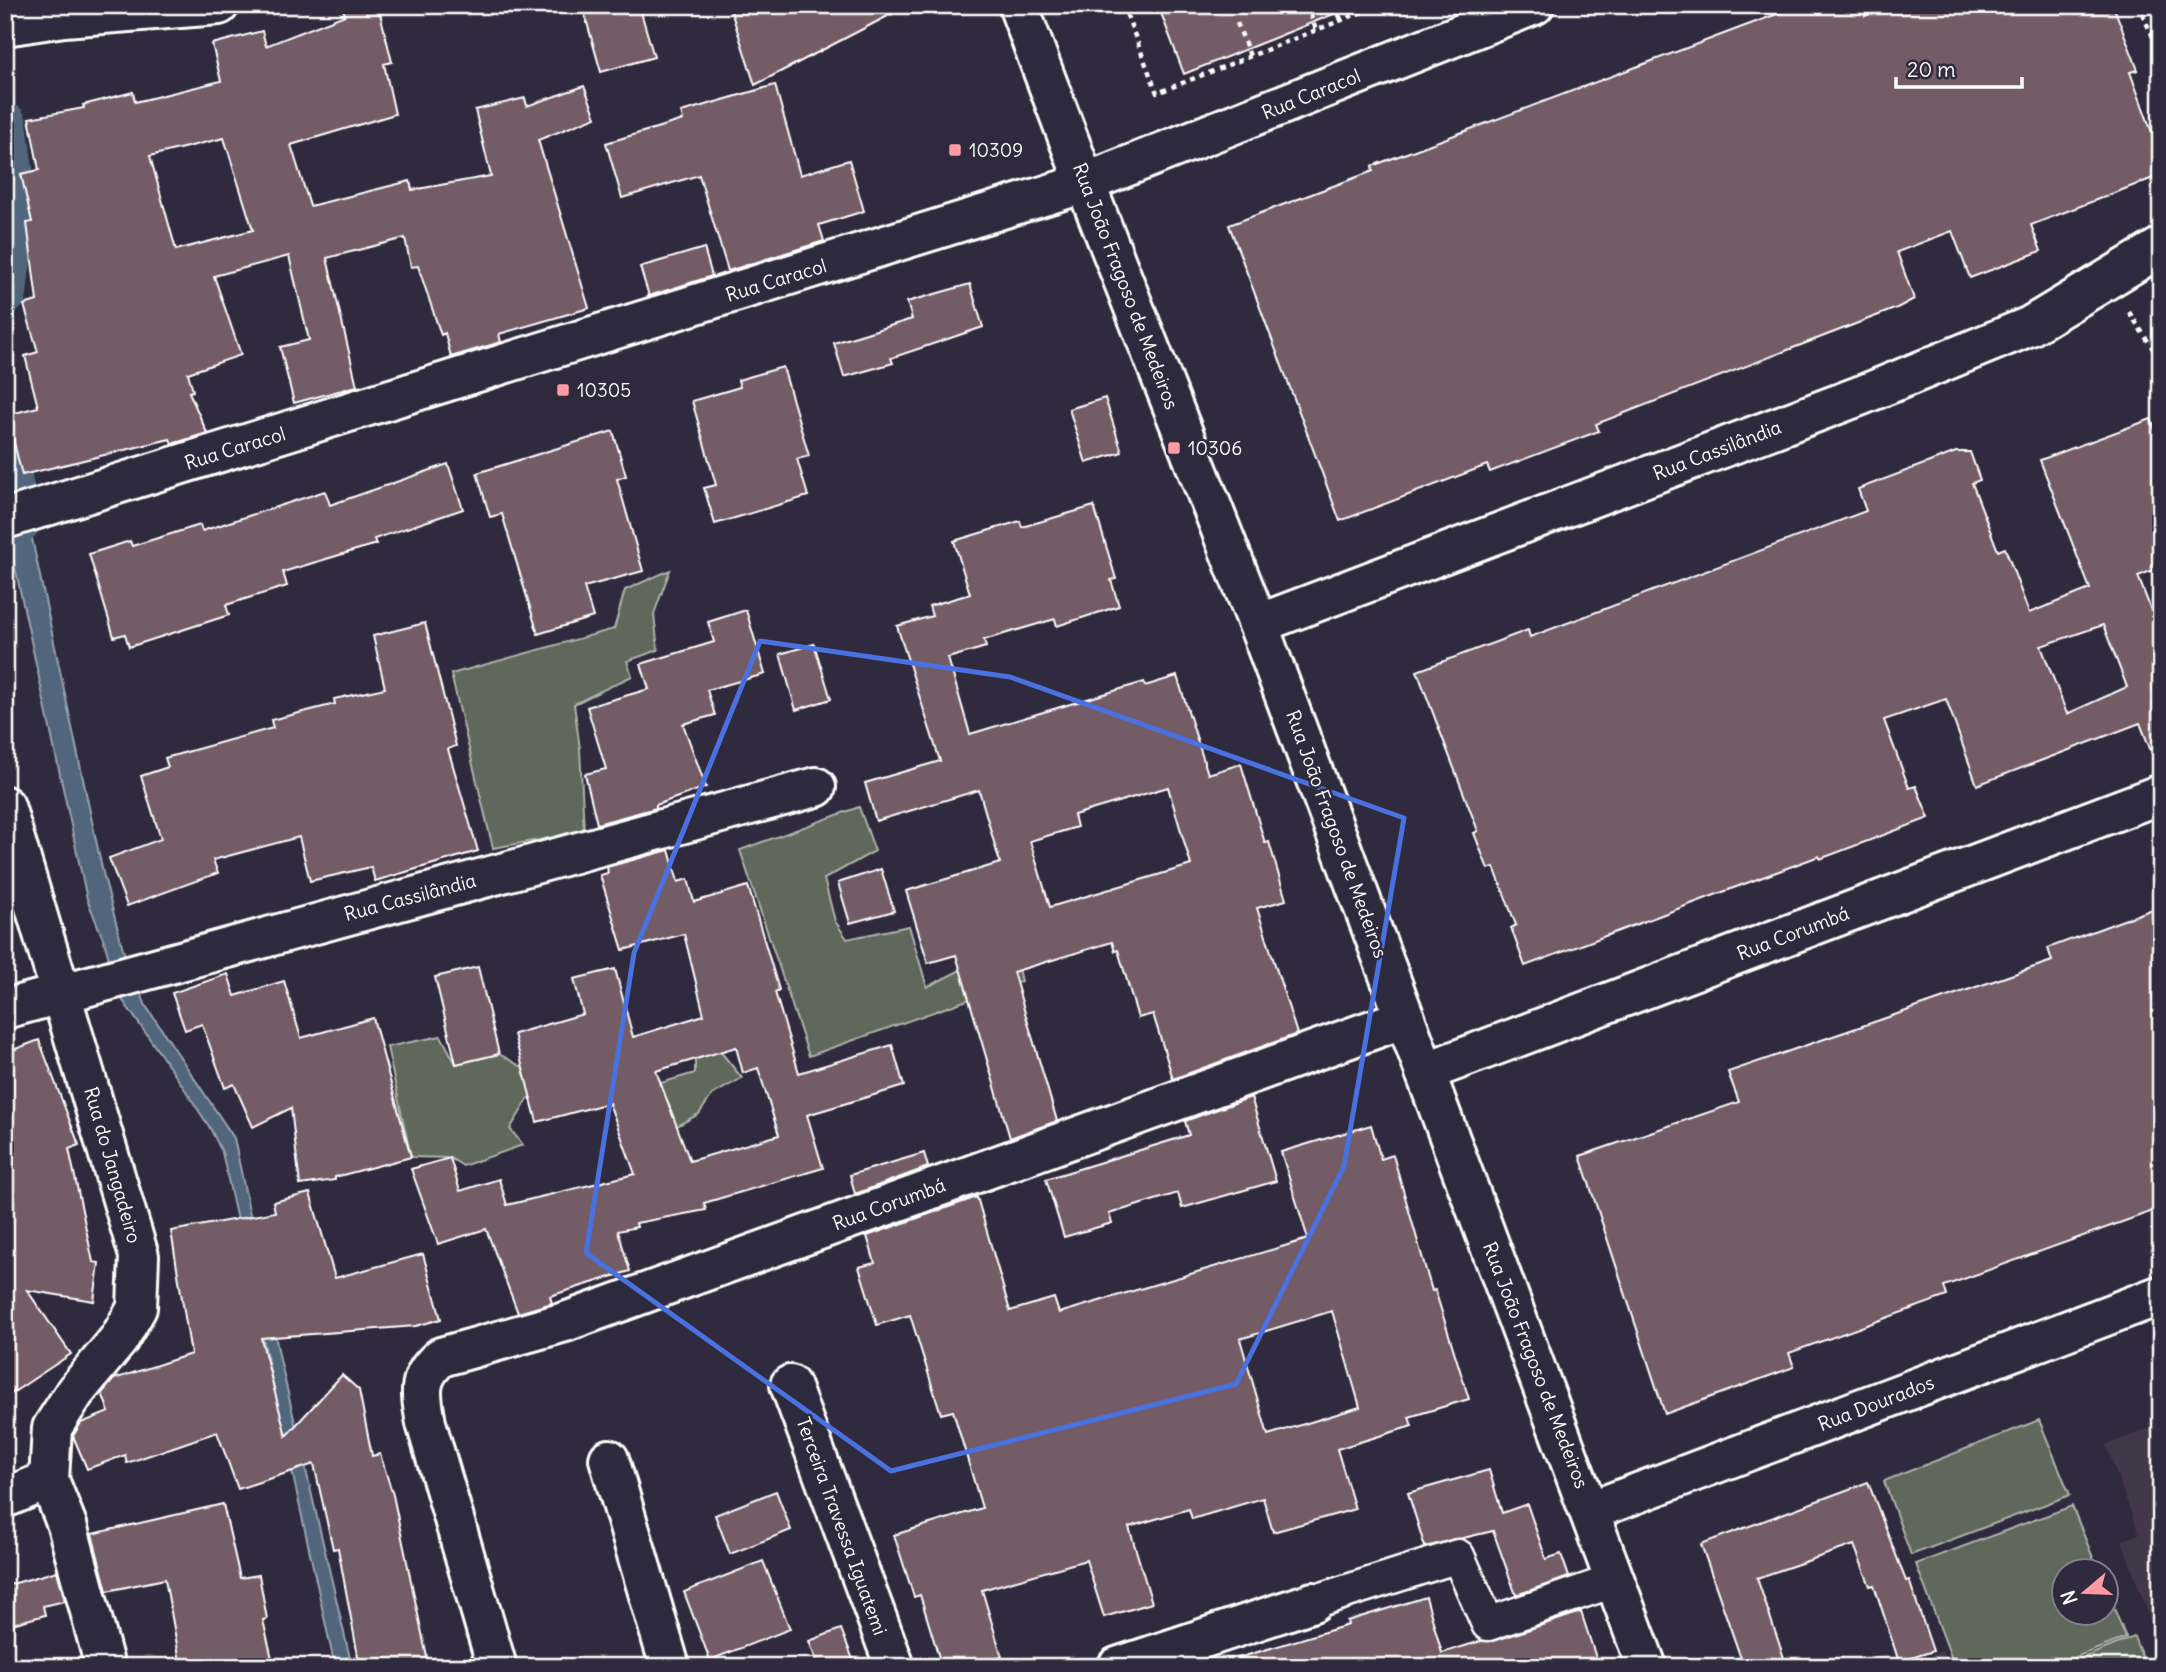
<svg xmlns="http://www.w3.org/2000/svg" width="2166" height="1672" font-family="Delius,sans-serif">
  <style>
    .built { fill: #433949 }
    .green { fill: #5e675a; stroke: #aeb3ac; stroke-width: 2 }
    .water { fill: #51667c; stroke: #97a3b0; stroke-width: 2 }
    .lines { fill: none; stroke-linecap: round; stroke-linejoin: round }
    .canal { stroke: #51667c; stroke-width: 44 }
    .building { fill: #735b65; stroke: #fff; stroke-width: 2; fill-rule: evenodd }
    .pedestrian-casing { stroke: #fff; stroke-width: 37 }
    .minor-casing { stroke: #fff; stroke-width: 44 }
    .tertiary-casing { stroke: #fff; stroke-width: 44 }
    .path { stroke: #fff; stroke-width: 4.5; stroke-dasharray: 5 5; stroke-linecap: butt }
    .pedestrian { stroke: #2f2a3d; stroke-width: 32 }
    .minor { stroke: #2f2a3d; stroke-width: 38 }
    .tertiary { stroke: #2f2a3d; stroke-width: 38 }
    .marked { fill: none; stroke: #4a71e0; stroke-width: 5; stroke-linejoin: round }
    .poi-dot { fill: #ff9aa2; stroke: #2f2a3d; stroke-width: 2.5 }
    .labels { text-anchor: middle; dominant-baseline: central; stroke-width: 5; stroke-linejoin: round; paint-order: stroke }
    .street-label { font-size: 19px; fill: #fff; stroke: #2f2a3d }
    .poi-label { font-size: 19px; fill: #fff; stroke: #2f2a3d; text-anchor: start }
  </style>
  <rect width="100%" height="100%" fill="#2f2a3d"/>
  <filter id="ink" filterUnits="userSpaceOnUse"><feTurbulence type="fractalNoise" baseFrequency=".0143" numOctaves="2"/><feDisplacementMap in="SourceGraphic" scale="14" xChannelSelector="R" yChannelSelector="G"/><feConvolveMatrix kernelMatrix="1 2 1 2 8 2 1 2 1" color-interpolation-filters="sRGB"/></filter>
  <g filter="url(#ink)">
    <!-- built -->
    <g class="built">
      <path d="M2161,1424V1621L2152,1624L2122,1541L2139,1534L2106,1445Z"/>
      <path d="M1942,1651L1948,1667H1905Z"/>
    </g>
    <!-- green -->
    <g class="green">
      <path d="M670,570L654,614L658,650L627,661L632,676L574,704L580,749L584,832L493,848L451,674L614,629L625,590Z"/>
      <path d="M859,807L875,851L824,879L835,921L847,939L909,926L927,987L1012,944L1021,981L809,1056L740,850Z"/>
      <path d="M441,1036L456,1064L499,1054L529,1071L530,1096L510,1129L523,1145L463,1166L450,1158L411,1157L387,1047Z"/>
      <path d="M716,1046L742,1078L712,1095L699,1114L677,1126L667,1114L656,1117L608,1105L613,1077L637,1090L695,1073V1050Z"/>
      <path d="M2039,1420L2070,1495L1911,1555L1884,1481Z"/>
      <path d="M2072,1506L2098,1570H2064V1612H2106L2107,1591L2126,1638L2049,1667H1955L1916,1564Z"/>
      <path d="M2134,1637L2146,1667H2060Z"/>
    </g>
    <!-- water -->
    <path class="water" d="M5,459L21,487L103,873L123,949L146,1006L234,1138L280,1359L352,1667H335L222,1152L210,1128L182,1085L119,995L104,941L87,899L5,521Z"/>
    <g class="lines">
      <!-- canal -->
      <g class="canal">
        <path d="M5,124L15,201L5,293"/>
        <path d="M5,454L19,521"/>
      </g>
    </g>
    <!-- building -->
    <g class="building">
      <path d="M342,5H378L392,62L384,64L395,114L291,145L310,206L410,181L412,190L491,176L475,110L525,98L527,106L584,86L596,117L538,140L589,308L499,334L501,342L451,357L445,333L441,335L418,266L411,267L405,238L327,258L357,386L294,403L280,347L309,340L289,256L214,276L241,355L188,373L193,391L189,392L207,433L172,444L170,439L22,475L7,415L38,407L25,356L38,352L24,305L37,301L27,223L32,222L21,174L39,170L29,118L84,108L83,105L133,92L135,102L221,81L212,44L262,31L266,46L345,15ZM224,138L253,230L176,250L150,156Z"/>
      <path d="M582,5H639L654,57L601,72Z"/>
      <path d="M729,5H909L755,85Z"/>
      <path d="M1158,5H1348L1349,8L1184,74Z"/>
      <path d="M1801,5H1861L1865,16L1894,5H2113L2138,70L2130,72L2161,157V175L2031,225L2041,251L1970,278L1952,231L1897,252L1914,299L1897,308L1596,424L1599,431L1490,472L1487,465L1340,521L1229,225L1373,171L1372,166Z"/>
      <path d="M775,85L800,175L849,160L864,211L819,225L824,241L728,271L699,175L622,198L606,143L683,120L681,112Z"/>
      <path d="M704,248L712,276L649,296L640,267Z"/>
      <path d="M970,284L983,327L891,358L893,363L844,377L834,343L912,319L907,302Z"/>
      <path d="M783,367L809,456L797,459L808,496L715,524L704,488L716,485L692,401L740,387L738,380Z"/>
      <path d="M1105,398L1122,452L1086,463L1069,409Z"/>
      <path d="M2151,419L2161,445V567L2138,576L2161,636V768L2158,769L2140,723L1977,785L1946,699L1884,720L1909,788L1916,786L1929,818L1820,859L1819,856L1525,966L1511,928L1516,925L1494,867L1488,869L1474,833L1478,831L1417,671L1528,630L1530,637L1866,511L1858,489L1956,452H1970L1980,480L1972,483L1998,551L2005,548L2029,613L2090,589L2040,460ZM2103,625L2127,687L2067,714L2041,646Z"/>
      <path d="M613,431L626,476L617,479L643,571L584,587L593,617L538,634L502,514L490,517L477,473Z"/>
      <path d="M448,464L463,509L374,539L376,544L283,572L287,586L226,605L229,615L129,647L125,634L114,637L89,554L130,541L132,546L200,525L202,531L325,491L330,505Z"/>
      <path d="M1094,506L1116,579L1111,580L1119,606L1057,626L1055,619L984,640L986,647L948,658L970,734L1144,682L1145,686L1177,676L1208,774L1241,764L1265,843L1269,842L1286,900L1257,908L1297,1034L1173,1079L1153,1014L1138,1018L1118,950L1115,951L1112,942L1013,972L1057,1121L1010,1138L956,955L928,963L906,891L1000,863L979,790L876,821L865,783L940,761L897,626L932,616L929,606L970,594L954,541L1020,521L1022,527ZM1168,787L1191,865L1050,907L1030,841L1077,827L1074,815Z"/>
      <path d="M746,610L765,674L707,690L715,715L683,724L706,787L656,805V808L597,824L585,774L606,769L587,707L649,689L641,664L714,642L708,622Z"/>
      <path d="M425,623L456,746L448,749L478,851L375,881L371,867L310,881L299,837L213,860L218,873L127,906L109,858L161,839L141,776L168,767L165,758L273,728L271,720L335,704L334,699L385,688L373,636Z"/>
      <path d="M814,644L831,699L796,710L780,654Z"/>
      <path d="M669,850L678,882L688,879L694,902L748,886L779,990L775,992L799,1073L892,1045L904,1086L807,1115L823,1168L704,1203L706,1210L636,1223L637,1227L618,1231L630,1271L550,1296L552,1303L518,1313L486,1229L438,1244L411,1169L450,1158L460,1191L499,1179L507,1205L635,1174L609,1103L537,1122L514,1034L583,1014L574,979L615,969L633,1037L704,1015L684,934L623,950L600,875L608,873L607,867ZM736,1047L743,1073L758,1068L779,1135L690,1161L656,1071Z"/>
      <path d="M881,869L894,911L850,923L838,883Z"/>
      <path d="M2161,906V1208L1944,1286L1947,1296L1789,1353L1794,1367L1665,1414L1580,1156L1739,1102L1728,1072L2052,961L2048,948Z"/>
      <path d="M478,967L499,1054L456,1064L435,977Z"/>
      <path d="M228,974L235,996L284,981L301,1038L373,1018L411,1157L335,1177V1180L300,1185L291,1108L253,1127L234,1084L225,1088L202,1024L185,1030L172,993Z"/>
      <path d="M39,1040L79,1145L69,1149L93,1262L99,1263L94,1301L27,1290L71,1354L5,1398V1053Z"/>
      <path d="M1251,1097L1276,1181L1182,1208L1178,1193L1109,1214L1112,1223L1064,1237L1046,1179L1189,1135L1185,1121Z"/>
      <path d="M1371,1125L1381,1159L1393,1155L1432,1291L1435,1290L1469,1399L1409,1417L1412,1426L1337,1449L1355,1509L1273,1532L1263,1498L1192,1519L1189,1509L1129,1527L1152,1603L1104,1617L1086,1560L982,1590L1002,1657L969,1667H942L920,1595L914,1597L894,1535L982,1508L953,1411L941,1414L910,1315L877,1325L859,1267L875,1263L867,1236L977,1197L1010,1311L1054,1298L1059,1313L1308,1239L1281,1152ZM1332,1311L1360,1407L1268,1435L1240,1339Z"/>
      <path d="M924,1153L928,1167L855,1194L850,1175Z"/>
      <path d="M310,1193L335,1278L423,1254L441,1319L416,1326L261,1338L286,1436L342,1375L359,1390L372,1456L380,1454L393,1495L429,1667H360L338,1548L333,1549L314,1464L238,1489L217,1432L127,1463L125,1455L87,1469L73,1436L81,1423L109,1412L102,1393L114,1379L191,1354L171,1231L275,1212L273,1202Z"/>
      <path d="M1489,1470L1502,1513L1527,1504L1546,1559L1561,1554L1569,1577L1516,1595L1493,1531L1425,1547L1408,1493Z"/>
      <path d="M1868,1482L1906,1581L1909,1580L1933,1651L1899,1662L1874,1585L1870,1586L1854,1545L1757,1578L1787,1667H1744L1701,1544Z"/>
      <path d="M776,1491L791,1530L730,1554L715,1515Z"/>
      <path d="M223,1504L240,1578L259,1575L267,1619L263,1620L274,1667H181L165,1579L107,1591L92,1534Z"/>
      <path d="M763,1561L790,1629L710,1660L684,1592Z"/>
      <path d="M57,1571L65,1601L43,1606L45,1615L5,1626V1586Z"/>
      <path d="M1426,1597L1442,1653L1481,1641H1494L1581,1612L1599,1667H1240L1238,1658L1348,1625L1347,1621Z"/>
      <path d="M841,1629L856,1667H819L809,1641Z"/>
    </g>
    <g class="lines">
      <defs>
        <path id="pedestrian" d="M1313,1602L1458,1556L1488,1624L1616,1580"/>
        <g id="minor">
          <path d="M5,26L64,17L219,5"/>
          <path d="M1085,183L1258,624L1647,1667"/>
          <path d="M1258,624L1862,395L2030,326L2161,247"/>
          <path d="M5,806L139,1256L137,1308L119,1339L75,1392L52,1428L49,1480L67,1525L105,1667"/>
          <path d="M5,1009L816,787"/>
          <path d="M1425,1072L2161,794"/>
          <path d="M790,1385L895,1667"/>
          <path d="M609,1459L670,1667"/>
          <path d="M5,1498L49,1480"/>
          <path d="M1590,1511L2161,1295"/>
          <path d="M497,1667L426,1423C421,1394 416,1378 441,1357L565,1322L1405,1018"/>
          <path d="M1117,1667L1313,1602"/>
        </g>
        <g id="tertiary">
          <path d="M1018,5L1085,183"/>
          <path d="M5,519L1085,183L1534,5"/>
        </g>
      </defs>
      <!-- pedestrian casing -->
      <use href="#pedestrian" class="pedestrian-casing"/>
      <!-- minor casing -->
      <use href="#minor" class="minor-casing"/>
      <!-- tertiary casing -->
      <use href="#tertiary" class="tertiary-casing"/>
      <!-- path -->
      <g class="path">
        <path d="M1123,5L1157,93L1380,5"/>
        <path d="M1307,5L1316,30"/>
        <path d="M1335,5L1341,20"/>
        <path d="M2138,5L2161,54"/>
        <path d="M1237,23L1250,56"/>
        <path d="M2129,312L2161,361"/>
      </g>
      <!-- pedestrian -->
      <use href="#pedestrian" class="pedestrian"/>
      <!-- minor -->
      <use href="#minor" class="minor"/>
      <!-- tertiary -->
      <use href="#tertiary" class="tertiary"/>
    </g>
  </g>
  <!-- marked area -->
  <path class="marked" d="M760,641L1010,677L1404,818L1344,1166L1236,1384L891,1471L586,1253L634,953Z"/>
  <!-- markers -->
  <g class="poi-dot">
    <rect x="948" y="143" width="14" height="14" rx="3.5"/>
    <rect x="556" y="383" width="14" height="14" rx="3.5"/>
    <rect x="1167" y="441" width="14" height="14" rx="3.5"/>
  </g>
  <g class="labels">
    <!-- street labels -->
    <g class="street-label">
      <text transform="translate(1311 94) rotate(-22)">Rua Caracol</text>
      <text transform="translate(776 280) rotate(-17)">Rua Caracol</text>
      <text transform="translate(1126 286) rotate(69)">Rua João Fragoso de Medeiros</text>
      <text transform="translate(235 448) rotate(-17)">Rua Caracol</text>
      <text transform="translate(1717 450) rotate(-21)">Rua Cassilândia</text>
      <text transform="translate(1337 834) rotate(70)">Rua João Fragoso de Medeiros</text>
      <text transform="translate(410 897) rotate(-15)">Rua Cassilândia</text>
      <text transform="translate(1793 933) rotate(-21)">Rua Corumbá</text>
      <text transform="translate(113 1165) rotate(74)">Rua do Jangadeiro</text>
      <text transform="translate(889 1204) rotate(-20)">Rua Corumbá</text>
      <text transform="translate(1536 1365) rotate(69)">Rua João Fragoso de Medeiros</text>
      <text transform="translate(1876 1403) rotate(-21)">Rua Dourados</text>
      <text transform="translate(842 1526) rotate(70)">Terceira Travessa Iguatemi</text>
    </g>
    <!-- poi labels -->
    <g class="poi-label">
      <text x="969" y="150">10309</text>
      <text x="577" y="390">10305</text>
      <text x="1188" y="448">10306</text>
    </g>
  </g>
  <!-- margin -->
  <rect width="2166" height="1672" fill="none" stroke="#2f2a3d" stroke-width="28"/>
  <rect x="14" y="14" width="2138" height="1644" fill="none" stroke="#fff" stroke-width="2.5" filter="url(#ink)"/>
  <!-- north arrow -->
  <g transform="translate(2085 1592) rotate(251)"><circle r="33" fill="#2f2a3d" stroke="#827f8b" stroke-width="2"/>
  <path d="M0-5L12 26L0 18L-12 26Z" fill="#ff9aa2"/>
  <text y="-10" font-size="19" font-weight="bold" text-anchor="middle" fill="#ffffff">N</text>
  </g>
  <!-- scale -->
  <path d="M1896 77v10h126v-10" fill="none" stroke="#ffffff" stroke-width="3.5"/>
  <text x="1907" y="77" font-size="21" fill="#ffffff" stroke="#2f2a3d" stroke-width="5" paint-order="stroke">20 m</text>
</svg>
